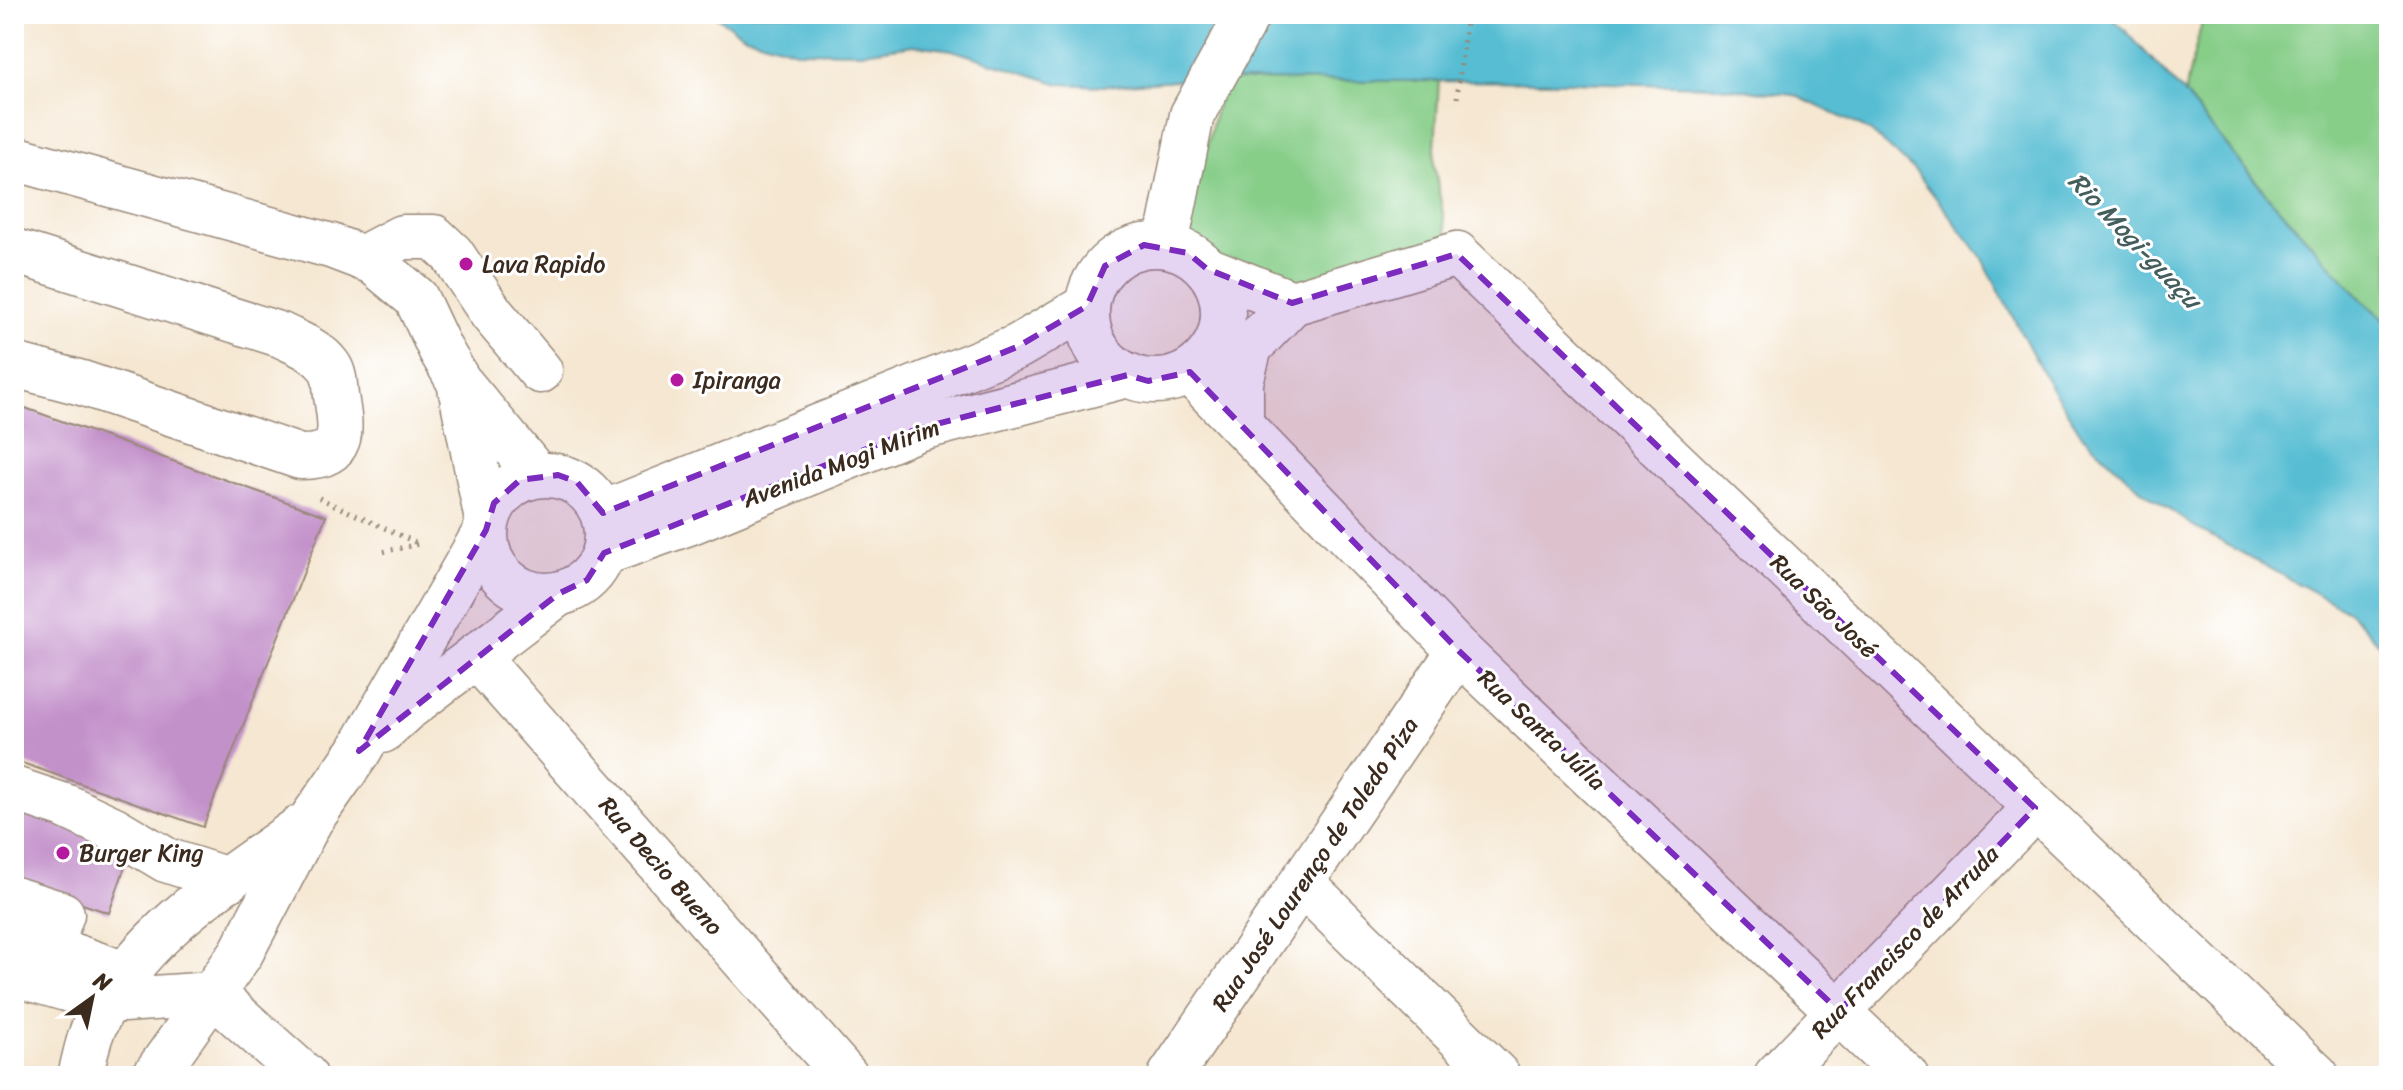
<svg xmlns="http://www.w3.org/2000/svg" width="2403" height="1090" font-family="Sriracha,sans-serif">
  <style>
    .green { fill: #87ce89; stroke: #617c54; stroke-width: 2 }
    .water { fill: #56bdd3; stroke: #487478; stroke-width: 2 }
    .building { fill: #c391ca }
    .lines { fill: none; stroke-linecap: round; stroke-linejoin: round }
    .minor-casing { stroke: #988878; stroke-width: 47 }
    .major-casing { stroke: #988878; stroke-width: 47 }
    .path { stroke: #988878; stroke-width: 5; stroke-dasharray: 2 6; stroke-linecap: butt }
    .minor { stroke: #fff; stroke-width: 44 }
    .major { stroke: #fff; stroke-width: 44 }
    .marked { fill: #7b2cbf; fill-opacity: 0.2; stroke: #7b2cbf; stroke-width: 6; stroke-dasharray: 16 10; stroke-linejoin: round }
    .poi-dot { fill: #b5179e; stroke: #fff; stroke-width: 3 }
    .labels { text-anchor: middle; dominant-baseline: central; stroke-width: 6; stroke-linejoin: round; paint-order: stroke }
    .poi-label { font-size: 24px; fill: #3b2a1e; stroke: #fff; text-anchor: start }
    .street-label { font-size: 24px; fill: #3b2a1e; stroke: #fff }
    .water-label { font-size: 26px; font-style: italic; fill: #445d5d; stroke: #fff }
  </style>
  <rect width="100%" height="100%" fill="#fff"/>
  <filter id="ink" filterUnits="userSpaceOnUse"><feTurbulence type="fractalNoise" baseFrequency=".0125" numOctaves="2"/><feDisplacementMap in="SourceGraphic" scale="16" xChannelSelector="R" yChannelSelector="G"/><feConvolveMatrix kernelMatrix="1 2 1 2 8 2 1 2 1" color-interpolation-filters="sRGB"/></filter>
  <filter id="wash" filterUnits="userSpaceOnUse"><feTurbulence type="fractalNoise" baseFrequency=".006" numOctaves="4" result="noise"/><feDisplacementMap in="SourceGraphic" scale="32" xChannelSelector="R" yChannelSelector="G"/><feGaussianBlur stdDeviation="1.8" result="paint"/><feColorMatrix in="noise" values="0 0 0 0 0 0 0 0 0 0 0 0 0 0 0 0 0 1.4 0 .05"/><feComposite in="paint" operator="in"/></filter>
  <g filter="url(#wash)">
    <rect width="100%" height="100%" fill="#f5e7d1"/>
    <!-- green -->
    <g class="green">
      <path d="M2204,14H2389V322L2362,300L2267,195L2184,94Z"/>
      <path d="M1223,80L1439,81L1434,164L1449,248L1294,291L1209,256L1191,238L1187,227Z"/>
    </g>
    <!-- water -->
    <path class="water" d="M712,14H2107L2122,27L2184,94L2267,195L2362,300L2389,322V655L2350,612L2196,528L2141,490L2083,436L2046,379L1980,255L1916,172L1869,130L1794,95L1708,86L1572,82L1223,80L1163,81L1103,86L1060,84L952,50L914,45L863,52L796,51L746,36Z"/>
    <g id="blocks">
      <!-- building -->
      <g class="building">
        <path d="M14,404L326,516L203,827L14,760Z"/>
        <path d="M14,799L104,831L98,848L128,858L109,913L14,881Z"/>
      </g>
    </g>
  </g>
  <g filter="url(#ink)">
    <use href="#blocks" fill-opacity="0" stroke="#988878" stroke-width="2"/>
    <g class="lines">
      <defs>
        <g id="minor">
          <path d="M14,158L331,246L373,262L416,298L440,349L459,382L487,520"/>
          <path d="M14,251L281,335C299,344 317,350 329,366C335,374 335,386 336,396C342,431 346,458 300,457L82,383L14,365"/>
          <path d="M362,258L402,237H434L452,254L492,314L540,371"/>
          <path d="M1207,269L1292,303"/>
          <path d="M1190,372L1459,651L1906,1076"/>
          <path d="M462,385L537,475"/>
          <path d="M1241,424V382L1250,347L1292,303L1457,254L2317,1076"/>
          <path d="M476,656L846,1076"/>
          <path d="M14,789L65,806L114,829L166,860L228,880"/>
          <path d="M1302,883L1498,1076"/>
          <path d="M14,899L62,914L50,947"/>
          <path d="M14,935L125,974"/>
          <path d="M14,974L108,1001L213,994L305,1076"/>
          <path d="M1170,1076L1459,651"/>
          <path d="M1776,1076L2035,808"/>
        </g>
        <g id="major">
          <path d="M1166,245L1192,115L1248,14"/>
          <circle cx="1155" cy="313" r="68"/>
          <circle cx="546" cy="535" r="60"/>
          <path d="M603,513L1017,347L1087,306"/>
          <path d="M604,553L691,522L917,429L1128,375"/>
          <path d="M382,731L404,711L558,594"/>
          <path d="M80,1076C84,1061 87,1043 93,1029C132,937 224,883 301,827"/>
          <path d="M154,1076L241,953L310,821L359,751L486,530"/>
        </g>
      </defs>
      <!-- minor casing -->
      <use href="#minor" class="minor-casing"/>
      <!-- major casing -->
      <use href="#major" class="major-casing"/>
      <!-- path -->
      <g class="path">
        <path d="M1457,98L1467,14"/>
        <path d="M319,498L419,544L378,553"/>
      </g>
      <!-- minor -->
      <use href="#minor" class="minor"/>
      <!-- major -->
      <use href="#major" class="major"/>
    </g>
  </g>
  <!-- marked area -->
  <path class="marked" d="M1144,245L1188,253L1207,269L1292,303L1457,254L2035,808L1839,1011L1459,651L1190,372L1148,381L1128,375L917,429L604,553L587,580L558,594L359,751L486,530L494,503L520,480L558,475L577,482L603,513L1017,347L1087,306L1105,266Z"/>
  <!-- markers -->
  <g class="poi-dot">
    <circle cx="466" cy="264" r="8"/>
    <circle cx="677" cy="380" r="8"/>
    <circle cx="63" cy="853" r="8"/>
  </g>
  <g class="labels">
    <!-- poi labels -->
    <g class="poi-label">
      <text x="482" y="264">Lava Rapido</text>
      <text x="693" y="380">Ipiranga</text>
      <text x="79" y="853">Burger King</text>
    </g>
    <!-- street labels -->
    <g class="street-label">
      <text transform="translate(841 463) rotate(-21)">Avenida Mogi Mirim</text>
      <text transform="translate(1824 606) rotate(44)">Rua São José</text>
      <text transform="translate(1542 730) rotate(43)">Rua Santa Júlia</text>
      <text transform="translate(1315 864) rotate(-56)">Rua José Lourenço de Toledo Piza</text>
      <text transform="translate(661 866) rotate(49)">Rua Decio Bueno</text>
      <text transform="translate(1905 942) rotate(-46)">Rua Francisco de Arruda</text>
    </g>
    <!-- water labels -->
    <g class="water-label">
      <text transform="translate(2135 240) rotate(46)">Rio Mogi-guaçu</text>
    </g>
  </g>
  <!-- margin -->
  <rect width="2403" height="1090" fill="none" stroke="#fff" stroke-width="48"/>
  <!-- north arrow -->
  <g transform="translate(92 998) rotate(33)" stroke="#ffffff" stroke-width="6" paint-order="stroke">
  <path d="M0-6L14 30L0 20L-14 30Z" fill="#3b2a1e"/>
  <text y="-12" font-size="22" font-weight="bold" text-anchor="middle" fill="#3b2a1e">N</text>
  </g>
</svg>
